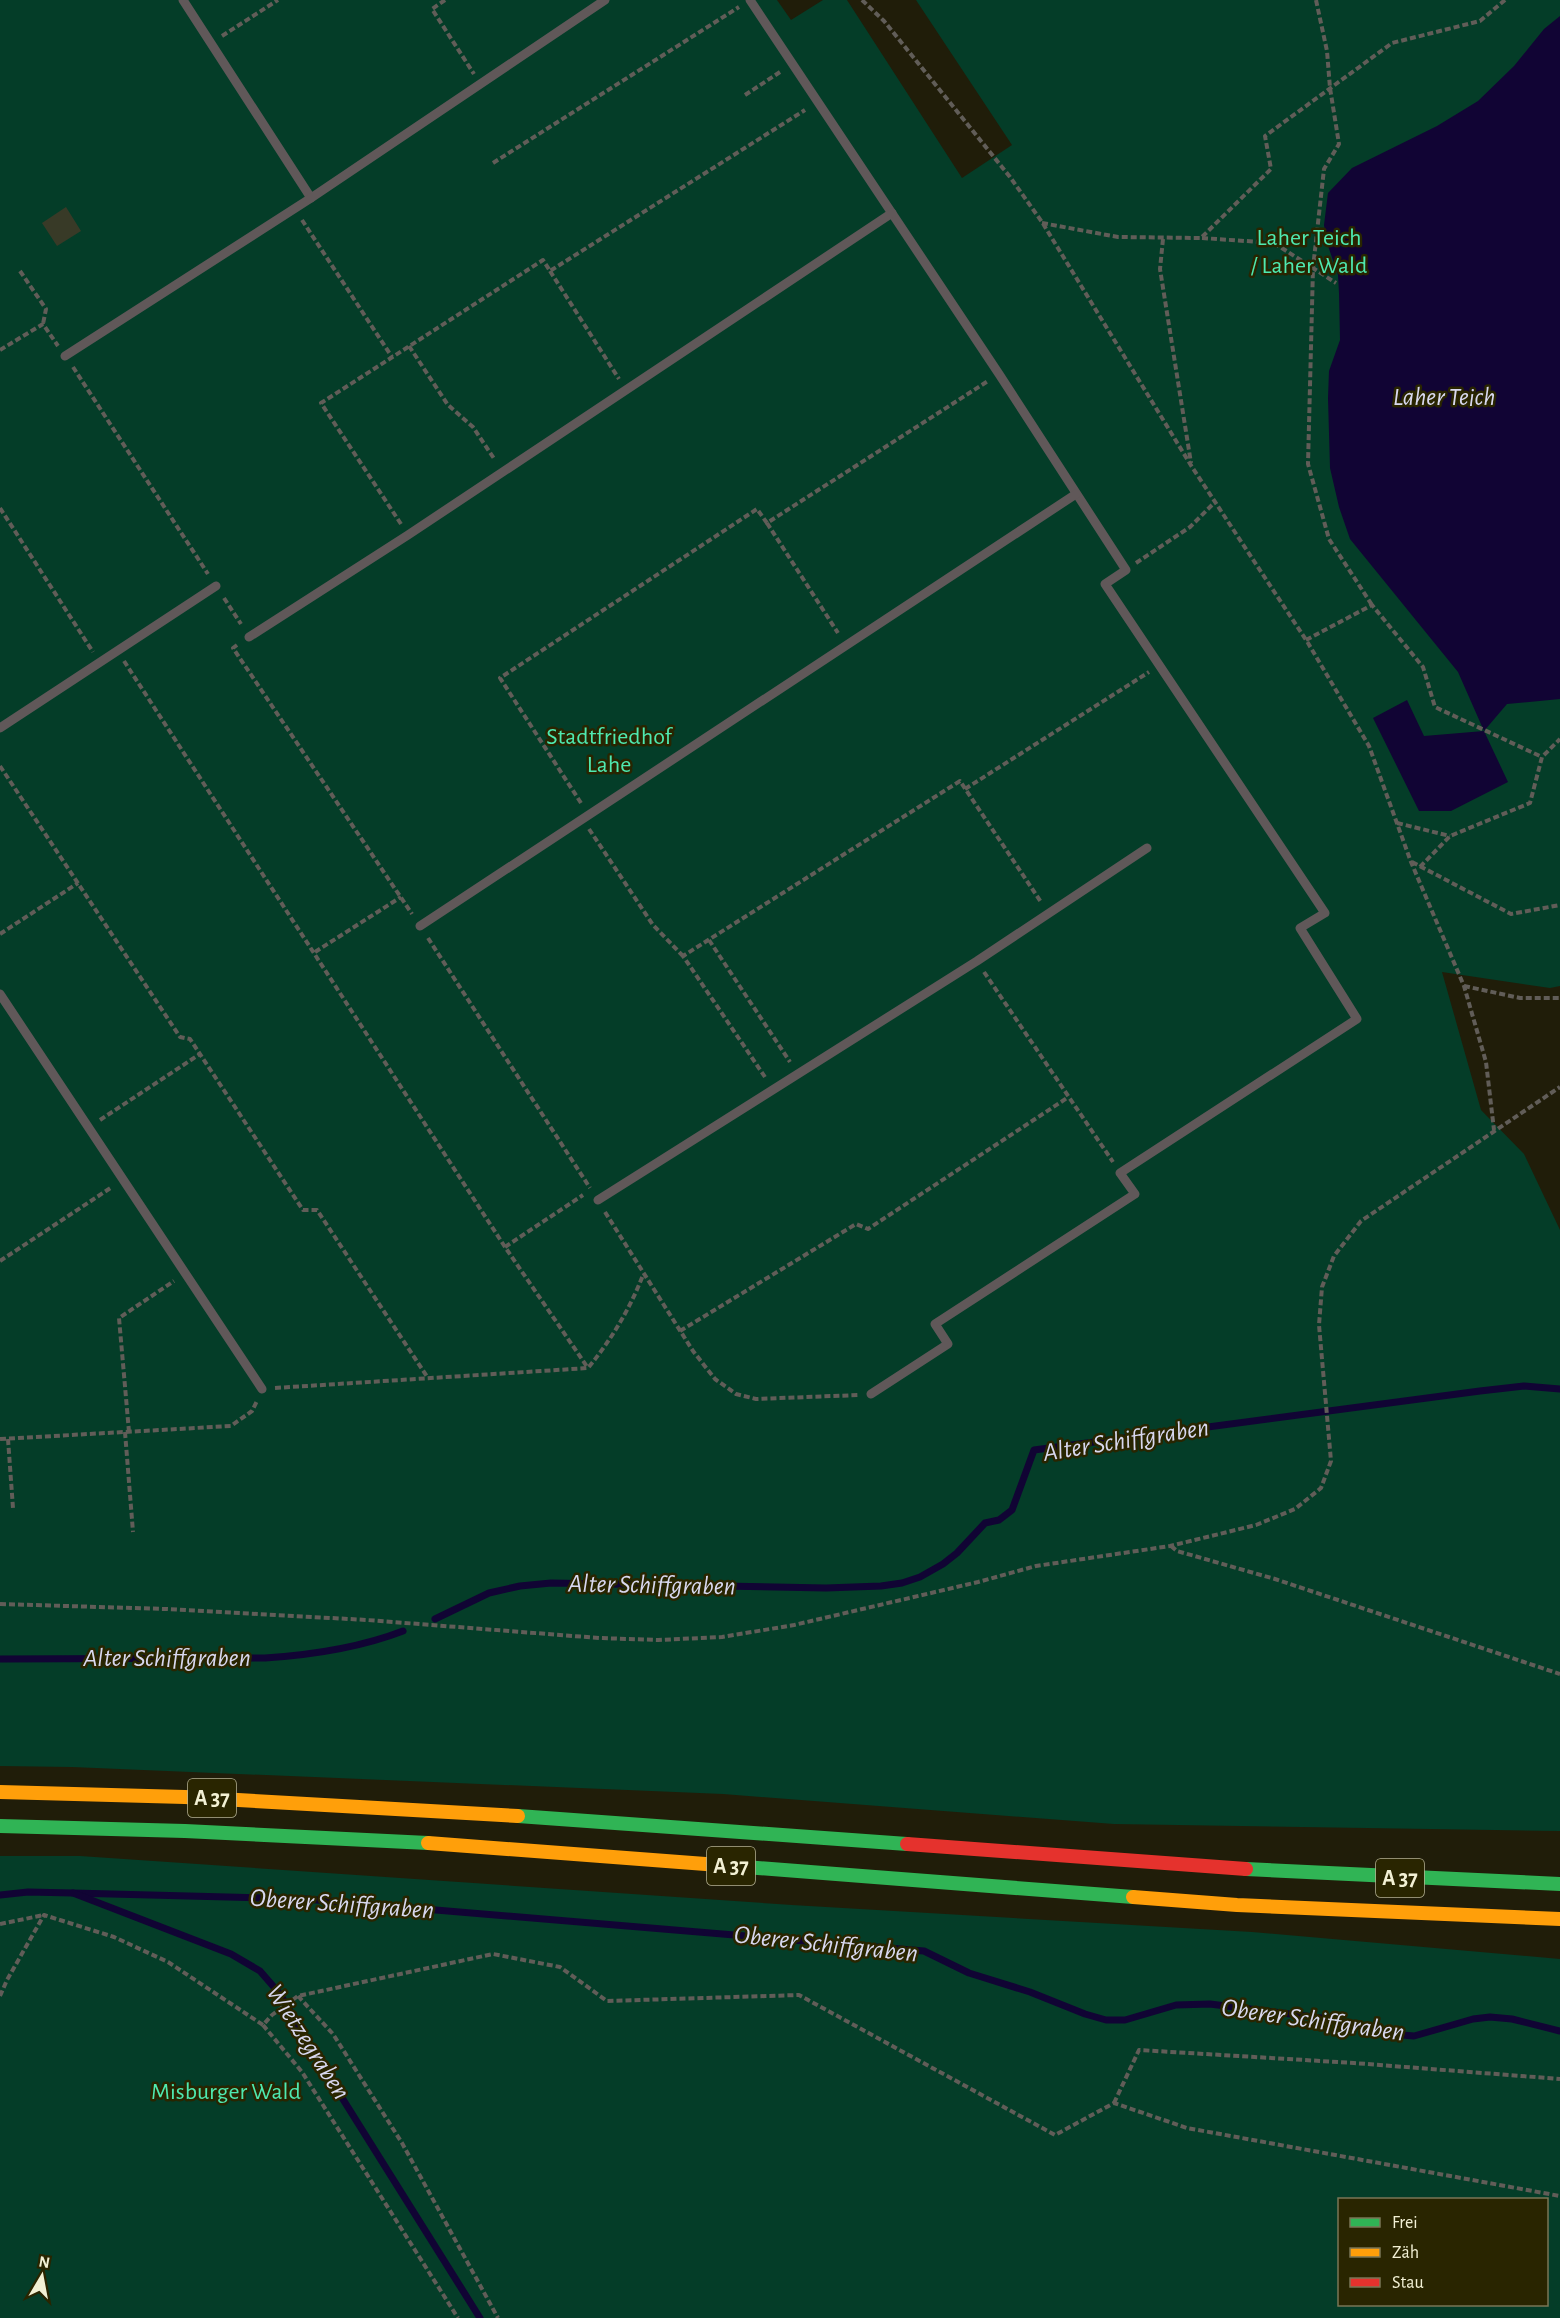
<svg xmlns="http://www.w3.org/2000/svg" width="1560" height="2318" font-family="'Alegreya Sans',sans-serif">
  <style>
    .green { fill: #043d28; fill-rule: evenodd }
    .water { fill: #110434 }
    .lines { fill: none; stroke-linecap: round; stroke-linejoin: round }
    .stream { stroke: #110434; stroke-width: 7 }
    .building { fill: #383a27 }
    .path { stroke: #615d58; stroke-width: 4; stroke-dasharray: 6 3; stroke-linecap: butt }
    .lane { stroke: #605859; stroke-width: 9 }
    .fast { stroke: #30b455; stroke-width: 14 }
    .slow { stroke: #ff9f0a; stroke-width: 14 }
    .jam { stroke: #e5322d; stroke-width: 14 }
    .labels { text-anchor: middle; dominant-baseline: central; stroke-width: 5; stroke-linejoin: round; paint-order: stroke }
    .shield { fill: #292500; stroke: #b6b394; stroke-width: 1.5 }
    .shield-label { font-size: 22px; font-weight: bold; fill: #f2f0d4 }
    .park-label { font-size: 24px; fill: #4ee9b0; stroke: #292500 }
    .water-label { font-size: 26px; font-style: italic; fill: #d8d8ef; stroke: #292500 }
  </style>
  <rect width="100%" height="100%" fill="#201d09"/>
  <!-- green -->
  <g class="green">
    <path d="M0,0H777L791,20L823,0H847L962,178L1012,145L916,0H1560V986L1550,988L1442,972L1481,1110L1524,1154L1560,1230V1831L1114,1824L723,1794L72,1767L0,1766Z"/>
    <path d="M0,1856H80L792,1905L1252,1932L1560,1959V2318H0ZM1340,2200H1546V2304H1340Z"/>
  </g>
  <!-- water -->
  <path class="water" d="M1560,16V699L1507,704L1484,731L1508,782L1451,811H1419L1373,718L1407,700L1424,736L1484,731L1458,672L1350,539L1339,507L1330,468L1328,398L1329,371L1340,340L1339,293L1338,275L1326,240L1324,225L1328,193L1352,168L1437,126L1478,101L1514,66L1544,29Z"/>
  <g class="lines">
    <!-- stream -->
    <g class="stream">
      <path d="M435,1619L489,1593L520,1586L551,1583L826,1588L881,1586L902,1583L920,1577L943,1564L957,1553L985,1523L999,1520L1012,1510L1034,1450L1480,1391L1524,1386L1560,1389"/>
      <path d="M0,1659L265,1658C311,1655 359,1648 403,1631"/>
      <path d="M73,1893L305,1899L924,1951L969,1973L1030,1992L1085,2014L1106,2020H1125L1176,2005L1210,2004L1329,2019L1391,2034L1414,2036L1473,2019L1490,2017L1512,2019L1560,2031"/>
      <path d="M0,1895L28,1892L73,1893L231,1954L260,1971L280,1994L324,2069L480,2318"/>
    </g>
  </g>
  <!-- building -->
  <path class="building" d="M66,207L81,231L57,246L42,223Z"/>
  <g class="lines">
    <!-- path -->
    <g class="path">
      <path d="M445,0L432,9L474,74"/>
      <path d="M862,0L884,21L1010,177L1042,222L1192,467L1308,643L1369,746L1411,862L1464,986L1486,1062L1494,1130"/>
      <path d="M1316,0L1327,51L1330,88L1339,144L1324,169L1313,268L1308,464L1329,539L1372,605"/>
      <path d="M222,36L278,0"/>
      <path d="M745,95L780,72"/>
      <path d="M493,163L739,7"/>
      <path d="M302,220L392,357"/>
      <path d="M1042,223L1118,237L1201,238L1271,169L1265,136L1392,43L1480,21L1505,0"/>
      <path d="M1202,238L1274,243L1336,283"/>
      <path d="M1163,239L1160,269L1191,463"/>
      <path d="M20,271L46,309L43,324"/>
      <path d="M550,271L619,379"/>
      <path d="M409,346L448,405L473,427L495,460"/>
      <path d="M0,350L43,324L58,346"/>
      <path d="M73,367L208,574"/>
      <path d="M0,508L93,652"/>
      <path d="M767,523L838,633"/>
      <path d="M401,524L321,403L543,260L550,271L805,110"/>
      <path d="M1136,563L1190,527L1216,501"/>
      <path d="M224,598L241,624"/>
      <path d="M1306,640L1372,605L1423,667L1435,707L1542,757"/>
      <path d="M237,645L233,648L412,914"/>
      <path d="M124,661L505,1247L588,1368"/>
      <path d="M0,766L180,1037L190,1039L303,1210H317L428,1378"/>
      <path d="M965,789L1149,672"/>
      <path d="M581,803L500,678L757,509L767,523L988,381"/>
      <path d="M1397,823L1450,836"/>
      <path d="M589,829L653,925L683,956"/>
      <path d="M1412,862L1511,914L1560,905"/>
      <path d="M1420,867L1450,836L1530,803L1542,757L1560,739"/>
      <path d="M0,934L78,883"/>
      <path d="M428,938L590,1188"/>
      <path d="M709,940L790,1062"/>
      <path d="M315,952L401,897"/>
      <path d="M984,972L1113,1162"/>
      <path d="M1464,986L1520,998H1560"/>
      <path d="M765,1077L683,956L960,781L1041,902"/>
      <path d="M100,1120L200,1054"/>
      <path d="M605,1212L693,1351L715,1379L736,1394L756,1399L859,1395"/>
      <path d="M505,1247L583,1195"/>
      <path d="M0,1261L112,1187"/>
      <path d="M680,1331L856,1224L868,1229L1067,1098"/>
      <path d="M275,1388L588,1368C611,1340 630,1309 643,1275"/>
      <path d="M125,1432L133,1532"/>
      <path d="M129,1432L119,1318L174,1281"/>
      <path d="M0,1439L231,1426L252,1411L257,1401"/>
      <path d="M8,1439L13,1508"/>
      <path d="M1171,1546L1177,1551L1275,1579L1560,1674"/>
      <path d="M0,1604L166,1609L367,1620L599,1638L658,1640L722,1637L794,1625L978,1582L1036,1566L1170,1546L1256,1525L1295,1509L1321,1488L1331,1461L1319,1325L1322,1287L1334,1256L1361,1221L1560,1087"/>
      <path d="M0,1924L44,1915"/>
      <path d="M0,1996L7,1980L44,1915L114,1937L168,1962L263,2025L272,2015L298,1996L493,1954L560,1967L607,2001L799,1995L1055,2135L1114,2103L1187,2128L1560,2196"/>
      <path d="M298,1996L333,2034L402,2143L498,2318"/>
      <path d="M263,2025L302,2072L458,2318"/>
      <path d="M1114,2103L1139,2050L1354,2063L1560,2079"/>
    </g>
    <!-- lane -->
    <g class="lane">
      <path d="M183,0L311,198"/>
      <path d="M750,0L999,374L1126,570L1105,584L1325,913L1300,928L1357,1019L1120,1173L1135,1194L935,1324L948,1344L871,1394"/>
      <path d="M65,356L311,198L605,0"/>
      <path d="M249,637L408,535L892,213"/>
      <path d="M0,728L216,586"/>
      <path d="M420,926L1076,494"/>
      <path d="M0,994L262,1389"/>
      <path d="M598,1200L977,961L1147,848"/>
    </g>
    <!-- fast -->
    <g class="fast">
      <path d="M518,1816L907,1844"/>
      <path d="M0,1826L185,1831L428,1843"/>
      <path d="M745,1867L1133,1897"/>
      <path d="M1246,1869L1560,1884"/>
    </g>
    <!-- slow -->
    <g class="slow">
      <path d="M0,1792L185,1797L518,1816"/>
      <path d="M428,1843L745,1867"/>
      <path d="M1133,1897L1237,1905L1560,1919"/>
    </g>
    <!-- jam -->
    <path class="jam" d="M907,1844L1246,1869"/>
  </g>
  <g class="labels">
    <!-- shield labels -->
    <g class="shield">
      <rect x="188" y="1779" width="48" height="38" rx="4.5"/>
      <rect x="707" y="1847" width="48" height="38" rx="4.5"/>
      <rect x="1376" y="1859" width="48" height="38" rx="4.5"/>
    </g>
    <g class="shield-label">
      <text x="212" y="1798">A 37</text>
      <text x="731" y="1866">A 37</text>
      <text x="1400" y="1878">A 37</text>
    </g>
    <!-- park labels -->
    <g class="park-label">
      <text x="1309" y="238">Laher Teich<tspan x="1309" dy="28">/ Laher Wald</tspan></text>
      <text x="609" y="737">Stadtfriedhof<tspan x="609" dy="28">Lahe</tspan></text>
      <text x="226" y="2092">Misburger Wald</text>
    </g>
    <!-- water labels -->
    <g class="water-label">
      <text x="1444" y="397">Laher Teich</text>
      <text transform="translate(1126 1440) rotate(-9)">Alter Schiffgraben</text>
      <text transform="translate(652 1585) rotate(1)">Alter Schiffgraben</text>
      <text x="167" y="1658">Alter Schiffgraben</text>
      <text transform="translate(342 1904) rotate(4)">Oberer Schiffgraben</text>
      <text transform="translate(826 1944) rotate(6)">Oberer Schiffgraben</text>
      <text transform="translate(1313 2020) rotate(8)">Oberer Schiffgraben</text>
      <text transform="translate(308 2042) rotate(57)">Wietzegraben</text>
    </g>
  </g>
  <!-- legend -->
  <rect x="1338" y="2198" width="210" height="108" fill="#292500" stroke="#797655" stroke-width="1.5"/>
  <rect x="1350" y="2218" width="30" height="9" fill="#30b455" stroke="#797655" stroke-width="1.5"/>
  <text x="1392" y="2228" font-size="18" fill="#f2f0d4">Frei</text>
  <rect x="1350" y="2248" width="30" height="9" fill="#ff9f0a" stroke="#797655" stroke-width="1.5"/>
  <text x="1392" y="2258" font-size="18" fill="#f2f0d4">Zäh</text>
  <rect x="1350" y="2278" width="30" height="9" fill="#e5322d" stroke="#797655" stroke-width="1.5"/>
  <text x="1392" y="2288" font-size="18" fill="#f2f0d4">Stau</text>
  <!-- north arrow -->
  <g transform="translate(42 2276) rotate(10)" stroke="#292500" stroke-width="4.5" paint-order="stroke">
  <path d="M0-4.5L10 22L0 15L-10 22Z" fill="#f2f0d4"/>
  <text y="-9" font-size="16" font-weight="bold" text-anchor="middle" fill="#f2f0d4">N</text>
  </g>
</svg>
